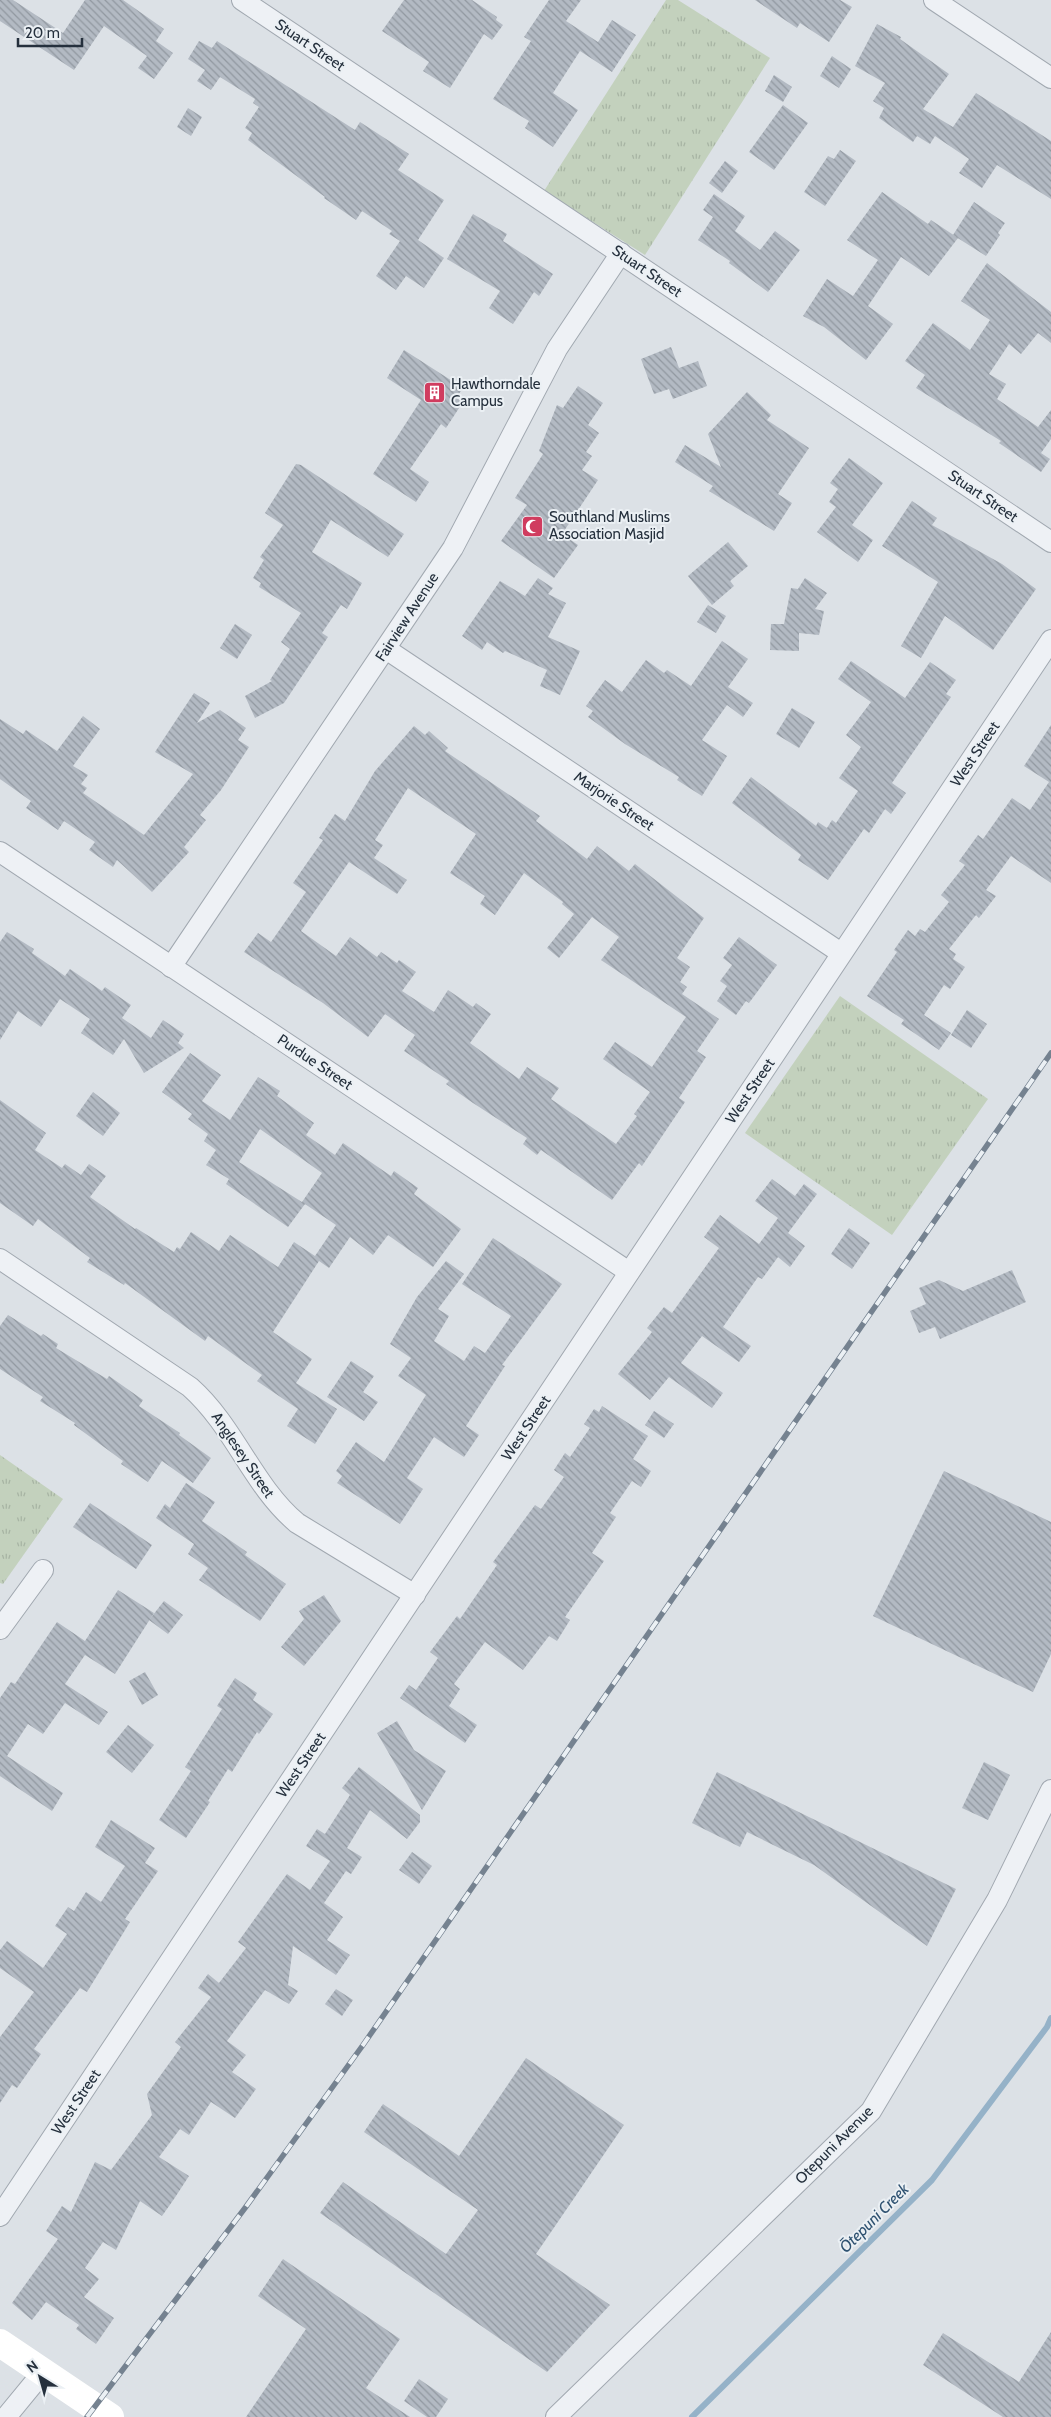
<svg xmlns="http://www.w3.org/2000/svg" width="1051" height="2417" font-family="Cabin,sans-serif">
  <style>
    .park { fill: url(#park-tufts) }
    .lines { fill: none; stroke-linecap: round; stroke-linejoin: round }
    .stream { stroke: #95b2c8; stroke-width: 6 }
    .building { fill: url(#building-back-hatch); fill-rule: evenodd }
    .street-casing { stroke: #a1a8b0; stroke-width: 22 }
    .street { stroke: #eef1f5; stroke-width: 20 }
    .secondary { stroke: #fff; stroke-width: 28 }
    .rail-casing { stroke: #758290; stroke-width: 5.5 }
    .rail { stroke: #ebf0f4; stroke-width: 4; stroke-dasharray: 11; stroke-linecap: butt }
    .labels { text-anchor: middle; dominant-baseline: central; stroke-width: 4; stroke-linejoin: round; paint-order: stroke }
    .street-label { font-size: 15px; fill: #25303d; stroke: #ebf0f4 }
    .poi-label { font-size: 15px; fill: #25303d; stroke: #ebf0f4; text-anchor: start }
    .water-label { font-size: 16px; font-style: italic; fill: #2f5271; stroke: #ebf0f4 }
  </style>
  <defs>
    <pattern id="park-tufts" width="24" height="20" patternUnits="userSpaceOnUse" patternTransform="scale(1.25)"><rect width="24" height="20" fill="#c3d1bd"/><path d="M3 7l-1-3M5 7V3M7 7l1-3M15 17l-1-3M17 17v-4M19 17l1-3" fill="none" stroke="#a7b4a3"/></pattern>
    <pattern id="building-back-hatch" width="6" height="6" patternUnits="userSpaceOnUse" patternTransform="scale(1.25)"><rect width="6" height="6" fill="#b3bac3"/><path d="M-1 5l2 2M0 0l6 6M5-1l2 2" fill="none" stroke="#9198a0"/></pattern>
  </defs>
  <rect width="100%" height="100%" fill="#dce1e6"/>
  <!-- park -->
  <g class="park">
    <path d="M666,0H678L770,58L645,255L544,191Z"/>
    <path d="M840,996L988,1099L892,1235L745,1133Z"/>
    <path d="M0,1455L63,1499L3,1584L0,1583Z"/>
  </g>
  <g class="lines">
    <!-- stream -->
    <path class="stream" d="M692,2417L932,2180L1047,2027L1051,2018"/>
  </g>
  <!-- building -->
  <g class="building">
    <path d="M0,0H13L63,33L85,0H123L164,29L156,41L173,53L154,79L138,68L147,56L104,26L74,70L0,21Z"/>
    <path d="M404,0H472L497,17L496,20L503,25L492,40L484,34L450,88L423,71L429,62L382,31Z"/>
    <path d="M549,0H581L566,21L598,42L612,20L636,35L612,72L580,51L553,93L578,110L553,147L525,128L529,121L493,99L531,41L524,37Z"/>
    <path d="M755,0H840L852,7L829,42L800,23L797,28Z"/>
    <path d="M877,24L901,37L900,39L949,74L923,109L953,127L976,93L1051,141V199L997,165L982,188L959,173L969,159L935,136L930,144L917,136L913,142L879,118L884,108L873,101L885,83L855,66Z"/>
    <path d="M199,41L212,48L217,41L355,130L360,122L409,154L398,170L444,200L418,240L444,258L424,288L406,276L396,290L376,276L400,241L389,234L392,231L362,211L356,220L324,198L325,197L248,140L252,133L245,128L259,107L253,103L255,99L220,77L211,90L197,81L205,70L188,59Z"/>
    <path d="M832,56L851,69L839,88L820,76Z"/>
    <path d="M774,75L792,87L783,102L765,91Z"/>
    <path d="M783,105L808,123L774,170L749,152Z"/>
    <path d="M188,108L202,117L191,136L177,127Z"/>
    <path d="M840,150L856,161L825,206L804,192L828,156L834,159Z"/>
    <path d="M725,161L738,171L722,193L709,183Z"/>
    <path d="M882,192L928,224L931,220L958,238L929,276L901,257L868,306L893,324L866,360L824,327L803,316L827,279L853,296L878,260L847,240Z"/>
    <path d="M714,194L745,216L735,231L760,250L775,231L800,250L768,292L729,263L730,261L698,240L713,217L703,210Z"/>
    <path d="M974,202L1005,223L998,233L1000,235L986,256L953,235Z"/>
    <path d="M473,214L507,234L503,241L553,274L539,296L534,292L513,324L489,308L500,291L447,259Z"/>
    <path d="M987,263L1051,312V343L1038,333L1021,354L1009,344L989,374L1006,384L997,399L1038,427L1051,410V439L1041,453L1050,459L1041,472L999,443L1001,441L916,388L925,375L905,361L933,323L970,350L990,320L961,301Z"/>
    <path d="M671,347L679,368L698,361L707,386L673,399L669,389L654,394L641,359Z"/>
    <path d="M404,350L463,388L456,398L463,402L446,428L441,424L410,469L429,482L416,502L373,474L421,400L387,378Z"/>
    <path d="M578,386L603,403L588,425L599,433L586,452L592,456L582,470L598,480L562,534L578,545L554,578L501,541L527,505L515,498L543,454L539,451L557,405L563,408Z"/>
    <path d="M747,392L771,415L767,420L809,448L778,494L792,503L774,531L709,491L713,486L675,462L685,445L721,467L708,434Z"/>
    <path d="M849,458L883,483L852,525L873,540L858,562L817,532L836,507L829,502L838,489L830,483Z"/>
    <path d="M296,464L301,465L404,534L388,557L331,520L312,552L362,583L347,609L341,605L322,633L328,637L284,703L255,718L245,696L272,681L270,680L290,649L281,642L301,613L259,587L261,583L253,578L264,560L260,557L283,525L265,513Z"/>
    <path d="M912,501L937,518L932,525L1002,564L1036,589L993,650L945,616L921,658L901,646L938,582L882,546Z"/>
    <path d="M728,542L748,566L730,581L734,586L712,605L688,576Z"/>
    <path d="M538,578L553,588L548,594L566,603L548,637L580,651L560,695L540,686L547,670L505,651L503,653L487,642L482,650L462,636L500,581L525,596Z"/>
    <path d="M805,578L827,593L815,609L824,611L819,635L799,633V651L770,650L771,624H784L791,588L798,589Z"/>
    <path d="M708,605L726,616L716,633L697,622Z"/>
    <path d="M235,624L252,635L237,659L220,648Z"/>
    <path d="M722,641L748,659L728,687L753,703L743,717L727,705L702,740L727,756L702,796L677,780L679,777L625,744L588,717L593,711L586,706L605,680L622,692L646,660L664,673L667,670L691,686Z"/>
    <path d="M851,661L905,698L930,662L956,680L946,694L951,697L892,783L906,793L891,814L885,809L869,833L864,829L828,880L798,860L801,855L732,803L751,777L816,826L818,822L827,828L832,820L836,823L858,791L839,778L861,747L846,735L871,702L838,679Z"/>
    <path d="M194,693L210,703L197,723L220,710L246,728L238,740L249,747L221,790L200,815L206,820L184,847L189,852L152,892L117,860L113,867L89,850L95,842L64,821L58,830L26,808L31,801L0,779V719L23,734L26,730L57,751L83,716L100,729L73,766L88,775L81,784L87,788L83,793L144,835L193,774L155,752Z"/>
    <path d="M792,708L815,722L799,748L776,734Z"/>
    <path d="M1051,725V883L1011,856L986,890L996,896L979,918L976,915L949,949L956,954L953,959L965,967L950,989L944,985L924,1015L951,1033L939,1050L901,1024L904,1020L867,996L897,952L894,950L908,930L915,936L920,929L925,932L949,902L941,895L965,865L959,861L978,835L983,839L1012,798L1030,810L1049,782L1024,766Z"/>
    <path d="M414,726L425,735L429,731L448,748L445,751L540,816L536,821L587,859L597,846L629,871L635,864L704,918L677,958L690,967L680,982L687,987L682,994L719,1019L697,1051L706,1057L679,1098L685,1102L642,1166L639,1163L612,1200L541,1150L537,1155L523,1144L527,1138L473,1103L446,1084L449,1081L404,1051L415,1035L385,1014L368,1037L323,1003L244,952L258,933L271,942L306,892L293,883L323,840L319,838L335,814L345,821L375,771ZM408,788L476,834L450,873L485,896L480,904L495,915L524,873L563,902L562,904L574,914L547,948L559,958L592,917L619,937L601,960L686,1017L652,1067L615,1042L603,1059L650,1092L634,1114L637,1116L616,1144L551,1099L559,1088L527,1067L519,1079L470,1043L491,1014L476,1003L473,1007L448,990L434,1012L402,991L416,972L399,960L397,963L381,952L377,957L350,937L336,956L301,931L349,862L397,894L407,880L374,858L383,845L375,840Z"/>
    <path d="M7,932L34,949L32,953L65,976L70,969L102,991L105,987L131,1005L122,1018L151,1038L163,1020L184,1034L178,1043L184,1048L144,1073L124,1039L113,1055L81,1033L90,1019L60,999L41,1027L18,1011L0,1040V942Z"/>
    <path d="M739,937L777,965L749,1003L746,1001L736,1015L717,1001L727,986L720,981L732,965L723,958Z"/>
    <path d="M967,1010L987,1024L971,1048L951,1035Z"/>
    <path d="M190,1053L221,1075L202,1101L230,1120L258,1077L280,1091L277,1096L314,1123L306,1135L335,1155L343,1143L391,1176L394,1171L418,1188L414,1194L461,1229L433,1267L388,1235L373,1255L350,1237L329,1268L319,1261L273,1332L312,1359L296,1383L337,1409L315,1444L287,1426L298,1409L257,1381L262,1375L208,1336L205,1341L125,1283L124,1285L87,1262L90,1258L38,1219L33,1226L0,1203V1100L46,1133L35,1150L62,1168L65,1164L81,1175L89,1164L106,1176L90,1197L135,1229L136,1228L174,1252L177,1247L180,1249L191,1232L219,1251L230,1235L278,1267L294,1242L315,1256L336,1225L302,1202L322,1173L260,1129L239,1162L305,1204L288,1227L226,1184L229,1179L206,1165L216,1150L204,1141L208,1134L188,1119L192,1114L162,1092Z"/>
    <path d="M93,1092L120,1113L103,1136L76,1116Z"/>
    <path d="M772,1179L795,1196L804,1184L817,1194L788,1233L805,1246L790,1267L778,1257L762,1279L758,1277L723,1327L751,1346L739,1362L702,1336L681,1363L723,1393L712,1408L669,1377L650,1400L618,1374L652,1332L647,1328L664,1307L672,1313L719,1248L704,1237L720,1215L759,1244L778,1218L755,1201Z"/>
    <path d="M849,1228L870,1243L852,1269L831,1254Z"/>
    <path d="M493,1238L562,1284L502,1365L505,1366L466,1426L479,1435L464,1457L434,1437L407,1478L423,1489L400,1524L337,1483L342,1476L336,1471L356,1442L384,1462L426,1395L398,1376L411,1358L390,1344L417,1297L446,1261L464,1274L438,1309L449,1316L434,1341L464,1361L474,1346L485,1353L511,1316L462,1284Z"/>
    <path d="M1012,1270L1026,1302L940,1339L935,1327L919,1333L910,1311L926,1304L919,1288L939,1280L963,1291Z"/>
    <path d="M8,1315L41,1336L43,1334L58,1344L56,1348L107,1379L109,1376L143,1400L139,1406L180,1433L179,1435L211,1458L193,1483L162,1461L148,1482L121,1464L123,1461L74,1425L75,1423L40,1401L43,1397L0,1369V1326Z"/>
    <path d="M351,1361L374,1376L363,1392L378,1402L364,1421L327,1397Z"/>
    <path d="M602,1406L648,1436L633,1459L651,1471L641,1487L632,1481L610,1513L616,1517L592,1553L604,1561L565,1617L570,1620L557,1641L549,1636L523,1670L485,1642L454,1684L460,1689L449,1706L477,1725L465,1743L400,1698L409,1685L416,1690L438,1658L430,1652L457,1616L460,1619L497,1565L493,1562L535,1505L541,1509L564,1477L554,1470L565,1453L570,1457L590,1428L584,1424L594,1409L599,1412Z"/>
    <path d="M654,1411L674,1424L664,1438L645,1425Z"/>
    <path d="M944,1471L1051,1522V1654L1033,1692L873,1616Z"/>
    <path d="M186,1483L215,1502L202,1521L247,1552L245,1555L286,1584L260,1621L199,1580L208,1568L188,1554L194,1544L156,1518L165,1504L170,1508Z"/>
    <path d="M90,1503L152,1545L136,1569L73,1527Z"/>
    <path d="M118,1590L154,1613L115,1674L85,1655L65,1684L108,1712L99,1725L65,1703L43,1734L28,1724L7,1756L63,1793L52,1811L0,1776V1698L11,1682L15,1684L57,1622L85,1641Z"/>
    <path d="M324,1595L341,1621L304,1666L281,1647L304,1619L299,1611Z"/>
    <path d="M164,1601L183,1615L168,1634L149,1620Z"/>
    <path d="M145,1672L158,1695L142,1705L129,1681Z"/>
    <path d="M235,1678L257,1693L253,1700L273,1714L259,1734L257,1732L232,1772L228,1769L208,1801L210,1802L186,1838L159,1820L191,1771L185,1767L222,1709L217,1706Z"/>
    <path d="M397,1721L414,1750L446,1771L422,1810L377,1733Z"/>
    <path d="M128,1725L154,1745L132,1773L106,1752Z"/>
    <path d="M984,1762L1010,1775L988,1820L962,1808Z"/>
    <path d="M359,1767L420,1815V1822L407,1839L370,1810L347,1848L362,1857L351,1874L346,1871L324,1903L343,1917L327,1940L350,1955L336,1975L293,1946L288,1985L298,1991L289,2004L265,1990L227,2041L246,2055L232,2072L256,2089L235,2118L211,2102L189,2135L180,2129L159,2157L189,2176L174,2199L162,2216L140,2201L116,2250L103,2242L85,2268L99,2279L84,2297L114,2318L96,2344L76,2329L79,2325L46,2302L32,2320L12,2303L58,2239L46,2231L62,2206L71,2212L95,2162L111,2170L152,2115L147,2094L181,2047L175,2042L211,1997L198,1988L208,1974L219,1983L246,1948L238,1942L287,1874L310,1890L330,1861L306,1846L317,1829L325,1834L350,1795L342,1788Z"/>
    <path d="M717,1772L956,1889L927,1946L814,1865L747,1832L740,1847L692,1823Z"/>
    <path d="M111,1820L155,1848L145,1863L158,1871L125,1919L130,1922L87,1992L80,1988L34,2049L41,2054L17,2088L12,2085L0,2103V2037L34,1992L0,1968V1950L7,1941L43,1968L67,1934L55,1926L68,1907L74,1911L86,1892L101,1902L125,1866L95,1847Z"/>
    <path d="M412,1852L432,1866L419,1884L399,1870Z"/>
    <path d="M336,1989L353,2000L342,2016L325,2004Z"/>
    <path d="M526,2058L624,2125L536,2254L610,2305L547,2372L320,2213L343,2182L446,2254L478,2210L364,2132L383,2104L459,2156Z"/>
    <path d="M283,2259L400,2339L366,2388L410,2417H246L306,2329L258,2296Z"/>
    <path d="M1051,2332V2417H1003L923,2365L943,2333L1019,2382Z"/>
    <path d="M419,2379L448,2399L436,2417H427L404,2401Z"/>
  </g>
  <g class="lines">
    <defs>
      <g id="street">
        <path d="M242,0L1051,542"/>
        <path d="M934,0L1051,78"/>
        <path d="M386,649L841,953"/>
        <path d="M0,852L629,1272"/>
        <path d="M171,967L453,548L557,349L621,253"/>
        <path d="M0,1259L190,1387C235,1427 252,1485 297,1523L415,1595"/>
        <path d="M0,1629L43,1570"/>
        <path d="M0,2216L1051,640"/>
        <path d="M6,2417L43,2372"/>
        <path d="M556,2417L871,2111L997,1900L1051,1790"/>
      </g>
    </defs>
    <!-- street casing -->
    <use href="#street" class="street-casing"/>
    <!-- street -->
    <use href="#street" class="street"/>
    <!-- secondary -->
    <path class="secondary" d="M0,2343L110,2417"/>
    <defs>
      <path id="rail" d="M87,2417L245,2208L363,2045L1051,1053"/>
    </defs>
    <!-- rail casing -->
    <use href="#rail" class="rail-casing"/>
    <!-- rail -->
    <use href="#rail" class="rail"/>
  </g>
  <!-- icons -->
  <defs>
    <symbol id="building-square" viewBox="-11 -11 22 22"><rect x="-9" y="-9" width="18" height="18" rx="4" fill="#d03c5f" stroke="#ebf0f4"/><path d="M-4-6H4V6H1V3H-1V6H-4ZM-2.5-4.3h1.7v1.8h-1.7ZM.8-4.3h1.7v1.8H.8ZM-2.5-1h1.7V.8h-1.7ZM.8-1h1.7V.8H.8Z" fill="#fff"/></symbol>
    <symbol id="mosque-square" viewBox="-11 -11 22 22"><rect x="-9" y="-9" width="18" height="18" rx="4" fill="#d03c5f" stroke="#ebf0f4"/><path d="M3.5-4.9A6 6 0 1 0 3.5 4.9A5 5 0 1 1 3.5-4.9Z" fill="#fff"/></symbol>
  </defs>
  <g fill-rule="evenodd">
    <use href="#building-square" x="422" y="380" width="25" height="25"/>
    <use href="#mosque-square" x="520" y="514" width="25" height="25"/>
  </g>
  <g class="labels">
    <!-- street labels -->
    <g class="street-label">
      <text transform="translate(310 45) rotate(34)">Stuart Street</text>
      <text transform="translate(647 271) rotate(34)">Stuart Street</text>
      <text transform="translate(983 496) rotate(34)">Stuart Street</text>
      <text transform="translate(407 617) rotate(-57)">Fairview Avenue</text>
      <text transform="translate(975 754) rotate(-56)">West Street</text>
      <text transform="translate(614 801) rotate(34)">Marjorie Street</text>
      <text transform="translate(315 1062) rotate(34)">Purdue Street</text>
      <text transform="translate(750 1091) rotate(-56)">West Street</text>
      <text transform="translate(526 1428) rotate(-56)">West Street</text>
      <text transform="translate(243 1455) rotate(56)">Anglesey Street</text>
      <text transform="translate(301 1765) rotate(-56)">West Street</text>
      <text transform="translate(76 2102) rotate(-56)">West Street</text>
      <text transform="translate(834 2145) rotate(-45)">Otepuni Avenue</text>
    </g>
    <!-- poi labels -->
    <g class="poi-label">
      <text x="451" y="384">Hawthorndale<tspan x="451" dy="17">Campus</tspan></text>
      <text x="549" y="517">Southland Muslims<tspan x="549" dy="17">Association Masjid</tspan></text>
    </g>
    <!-- water labels -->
    <g class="water-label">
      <text transform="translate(874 2218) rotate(-45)">Ōtepuni Creek</text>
    </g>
  </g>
  <!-- north arrow -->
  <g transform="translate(40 2377) rotate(323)" stroke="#ebf0f4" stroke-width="4" paint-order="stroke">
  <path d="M0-4L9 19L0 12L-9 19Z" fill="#25303d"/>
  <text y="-8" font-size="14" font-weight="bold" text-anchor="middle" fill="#25303d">N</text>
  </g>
  <!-- scale -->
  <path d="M18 38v8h64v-8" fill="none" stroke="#25303d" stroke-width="2.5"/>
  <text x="25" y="38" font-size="15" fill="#25303d" stroke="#ebf0f4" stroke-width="4" paint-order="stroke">20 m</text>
</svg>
